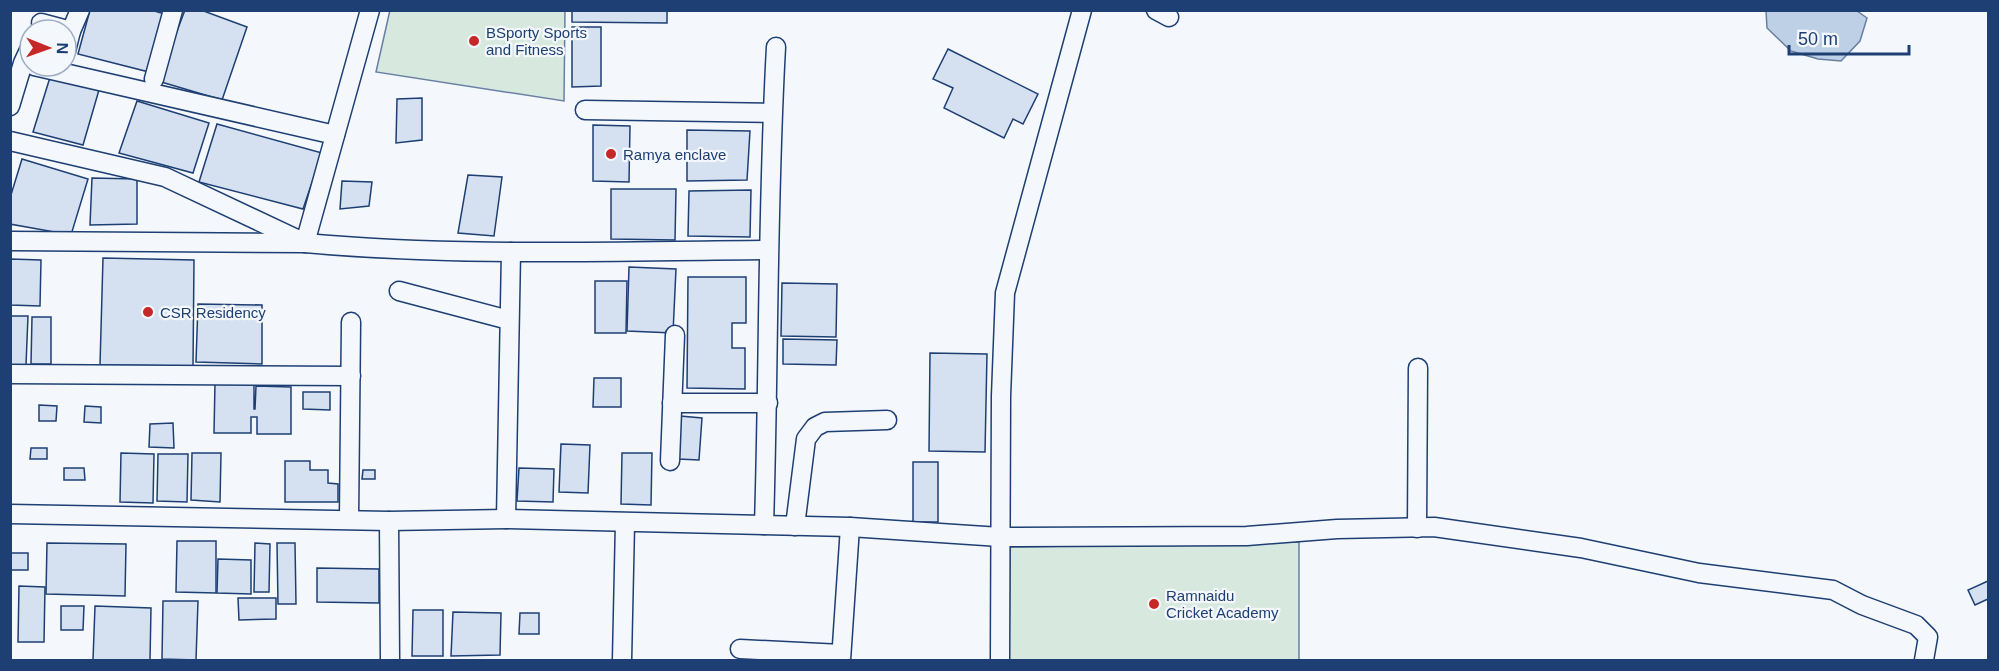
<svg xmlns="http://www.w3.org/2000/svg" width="1999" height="671" font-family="Helvetica,sans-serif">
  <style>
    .green { fill: #d7e8df; stroke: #687fa3; stroke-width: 1.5 }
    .water { fill: #bed0e5; stroke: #687fa3; stroke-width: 1.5 }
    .building { fill: #d5e0f0; stroke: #1d3f73; stroke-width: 1.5 }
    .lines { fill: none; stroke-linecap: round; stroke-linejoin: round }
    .minor-casing { stroke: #1d3f73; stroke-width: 21 }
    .minor { stroke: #f4f7fb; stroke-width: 18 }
    .poi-dot { fill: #c62828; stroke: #f4f7fb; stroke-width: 2 }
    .labels { text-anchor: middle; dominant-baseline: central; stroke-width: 4.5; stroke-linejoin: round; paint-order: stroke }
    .poi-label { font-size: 15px; fill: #1d3f73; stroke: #f4f7fb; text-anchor: start }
  </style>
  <rect width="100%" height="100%" fill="#f4f7fb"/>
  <!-- green -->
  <g class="green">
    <path d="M390,10L565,11L564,101L376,72Z"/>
    <path d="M1299,542V660H1009L1010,547Z"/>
  </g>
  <!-- water -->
  <path class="water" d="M1766,11H1857L1867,18L1860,41L1841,61L1818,59L1791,51L1767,28Z"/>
  <!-- building -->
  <g class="building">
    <path d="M90,10H151L168,15L149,72L78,54Z"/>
    <path d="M185,10H201L247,27L222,100L158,81Z"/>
    <path d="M572,10H667V23L572,22Z"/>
    <path d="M572,27H601V86L572,87Z"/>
    <path d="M948,49L1038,94L1023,124L1013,119L1004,138L944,108L953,88L933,79Z"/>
    <path d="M52,71L101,83L83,145L33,132Z"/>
    <path d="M422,98V140L396,143L397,99Z"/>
    <path d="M137,101L209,123L193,173L119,153Z"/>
    <path d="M217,124L322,153L303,209L199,182Z"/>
    <path d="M593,125L630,126L629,182L593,181Z"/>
    <path d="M687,130L750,131L747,180L687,181Z"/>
    <path d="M22,159L88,179L71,235L10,224V198Z"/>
    <path d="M468,175L502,177L494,236L458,233Z"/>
    <path d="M92,178L137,179V224L90,225Z"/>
    <path d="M342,181L372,182L369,206L340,209Z"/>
    <path d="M611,189H676L675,240L611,239Z"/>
    <path d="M751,190L750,237L688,236L689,191Z"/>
    <path d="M103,258L194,260L193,366L100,365Z"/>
    <path d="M10,259L41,260L40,306L10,305Z"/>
    <path d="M629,267L676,269L673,333L627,331Z"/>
    <path d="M688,277H746V323H732V348H745V389L687,388Z"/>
    <path d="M595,281H627L626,333H595Z"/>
    <path d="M782,283L837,284L836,337L781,336Z"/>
    <path d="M198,304L262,305V364L196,362Z"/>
    <path d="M10,316H28L26,365H10Z"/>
    <path d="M32,317H51V364H31Z"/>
    <path d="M783,339L837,340L836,365L783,364Z"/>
    <path d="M930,353L987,354L985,452L929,451Z"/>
    <path d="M594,378H621V407H593Z"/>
    <path d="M215,383H254V409H255L256,386L291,387V434H257V417H251V433H214Z"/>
    <path d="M303,392H330V410L303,409Z"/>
    <path d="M39,405L57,406L56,421H39Z"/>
    <path d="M85,406L101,407V423L84,422Z"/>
    <path d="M680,416L702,418L699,460L678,459Z"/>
    <path d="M173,423L174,448L149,447L150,424Z"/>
    <path d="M561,444L590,445L588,493L559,492Z"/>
    <path d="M31,448H47V459H30Z"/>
    <path d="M121,453L154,454L153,503L120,502Z"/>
    <path d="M192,453H221L220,502L191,500Z"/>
    <path d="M622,453H652L651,505L621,504Z"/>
    <path d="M158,454H188L187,502L157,501Z"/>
    <path d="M285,461H310V470H328V483L338,484V502H285Z"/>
    <rect x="913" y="462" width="25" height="60"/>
    <path d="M64,468H84L85,480H64Z"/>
    <path d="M519,468L554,469L553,502L517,501Z"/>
    <path d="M363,470H375V479H362Z"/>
    <path d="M177,541H216V593L176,592Z"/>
    <path d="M47,543L126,544L125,596L46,594Z"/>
    <path d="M255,543L270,544L269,592H254Z"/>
    <path d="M277,543H295L296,604H278Z"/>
    <rect x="10" y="553" width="18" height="17"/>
    <path d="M218,559L251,560V594L217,593Z"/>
    <path d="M317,568L379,569V603L317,602Z"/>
    <path d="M1988,581V599L1975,605L1968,590Z"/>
    <path d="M19,586L45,587L44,642H18Z"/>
    <path d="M238,598H276V619L239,620Z"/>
    <path d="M163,601H198L196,660L162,659Z"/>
    <path d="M61,606H84L83,630H61Z"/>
    <path d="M95,606L151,608L150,660H93Z"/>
    <path d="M413,610H443V656H412Z"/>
    <path d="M453,612L501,613L500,655L451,656Z"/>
    <path d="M520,613H539V634H519Z"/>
  </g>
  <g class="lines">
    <defs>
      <g id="minor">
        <path d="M1156,10L1169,17"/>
        <path d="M41,23L71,31L66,51"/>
        <path d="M71,31L80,10"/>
        <path d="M34,66L335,135"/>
        <path d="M154,79L173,10"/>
        <path d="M10,106L23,63L30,48"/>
        <path d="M585,110L772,113"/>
        <path d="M10,141L165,177L305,243L370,10"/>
        <path d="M10,241L305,243C459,257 614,251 768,250"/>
        <path d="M399,291L509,320"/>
        <path d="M10,374L351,376"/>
        <path d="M672,403H768"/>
        <path d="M670,461L675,335"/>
        <path d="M10,514L389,521L506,519L850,527L1000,537L1247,536L1337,529L1434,527L1581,548L1699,573L1833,590L1862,605L1916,625L1928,637L1924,660"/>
        <path d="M349,519L351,322"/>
        <path d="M506,519L511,252"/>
        <path d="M389,521L390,660"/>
        <path d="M764,525C769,366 767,206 776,47"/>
        <path d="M795,526L806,439L815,427L825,422L887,420"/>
        <path d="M1417,528L1418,368"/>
        <path d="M740,649L841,654"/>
        <path d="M622,660L625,523"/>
        <path d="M841,660L850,527"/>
        <path d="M1000,660L1001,396L1005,293L1082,10"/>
      </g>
    </defs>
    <!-- minor casing -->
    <use href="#minor" class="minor-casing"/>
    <!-- minor -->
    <use href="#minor" class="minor"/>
  </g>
  <!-- markers -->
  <g class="poi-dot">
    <circle cx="474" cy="41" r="6"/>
    <circle cx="611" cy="154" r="6"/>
    <circle cx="148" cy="312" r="6"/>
    <circle cx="1154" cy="604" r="6"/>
  </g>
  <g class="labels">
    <!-- poi labels -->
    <g class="poi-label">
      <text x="486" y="32">BSporty Sports<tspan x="486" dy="17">and Fitness</tspan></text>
      <text x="623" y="154">Ramya enclave</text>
      <text x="160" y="312">CSR Residency</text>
      <text x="1166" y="595">Ramnaidu<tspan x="1166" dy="17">Cricket Academy</tspan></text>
    </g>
  </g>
  <!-- border -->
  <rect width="1999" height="671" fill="none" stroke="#1d3f73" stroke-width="24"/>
  <!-- north arrow -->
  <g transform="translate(48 48) rotate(91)"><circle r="28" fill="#f4f7fb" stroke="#9eadc5" stroke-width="1.5"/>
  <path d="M0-4.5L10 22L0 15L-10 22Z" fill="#c62828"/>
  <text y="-9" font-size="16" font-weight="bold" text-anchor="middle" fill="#1d3f73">N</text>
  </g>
  <!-- scale -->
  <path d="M1789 45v9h120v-9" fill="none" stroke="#1d3f73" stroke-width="3"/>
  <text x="1798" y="45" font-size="18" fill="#1d3f73" stroke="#f4f7fb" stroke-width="4.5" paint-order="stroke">50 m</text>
</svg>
